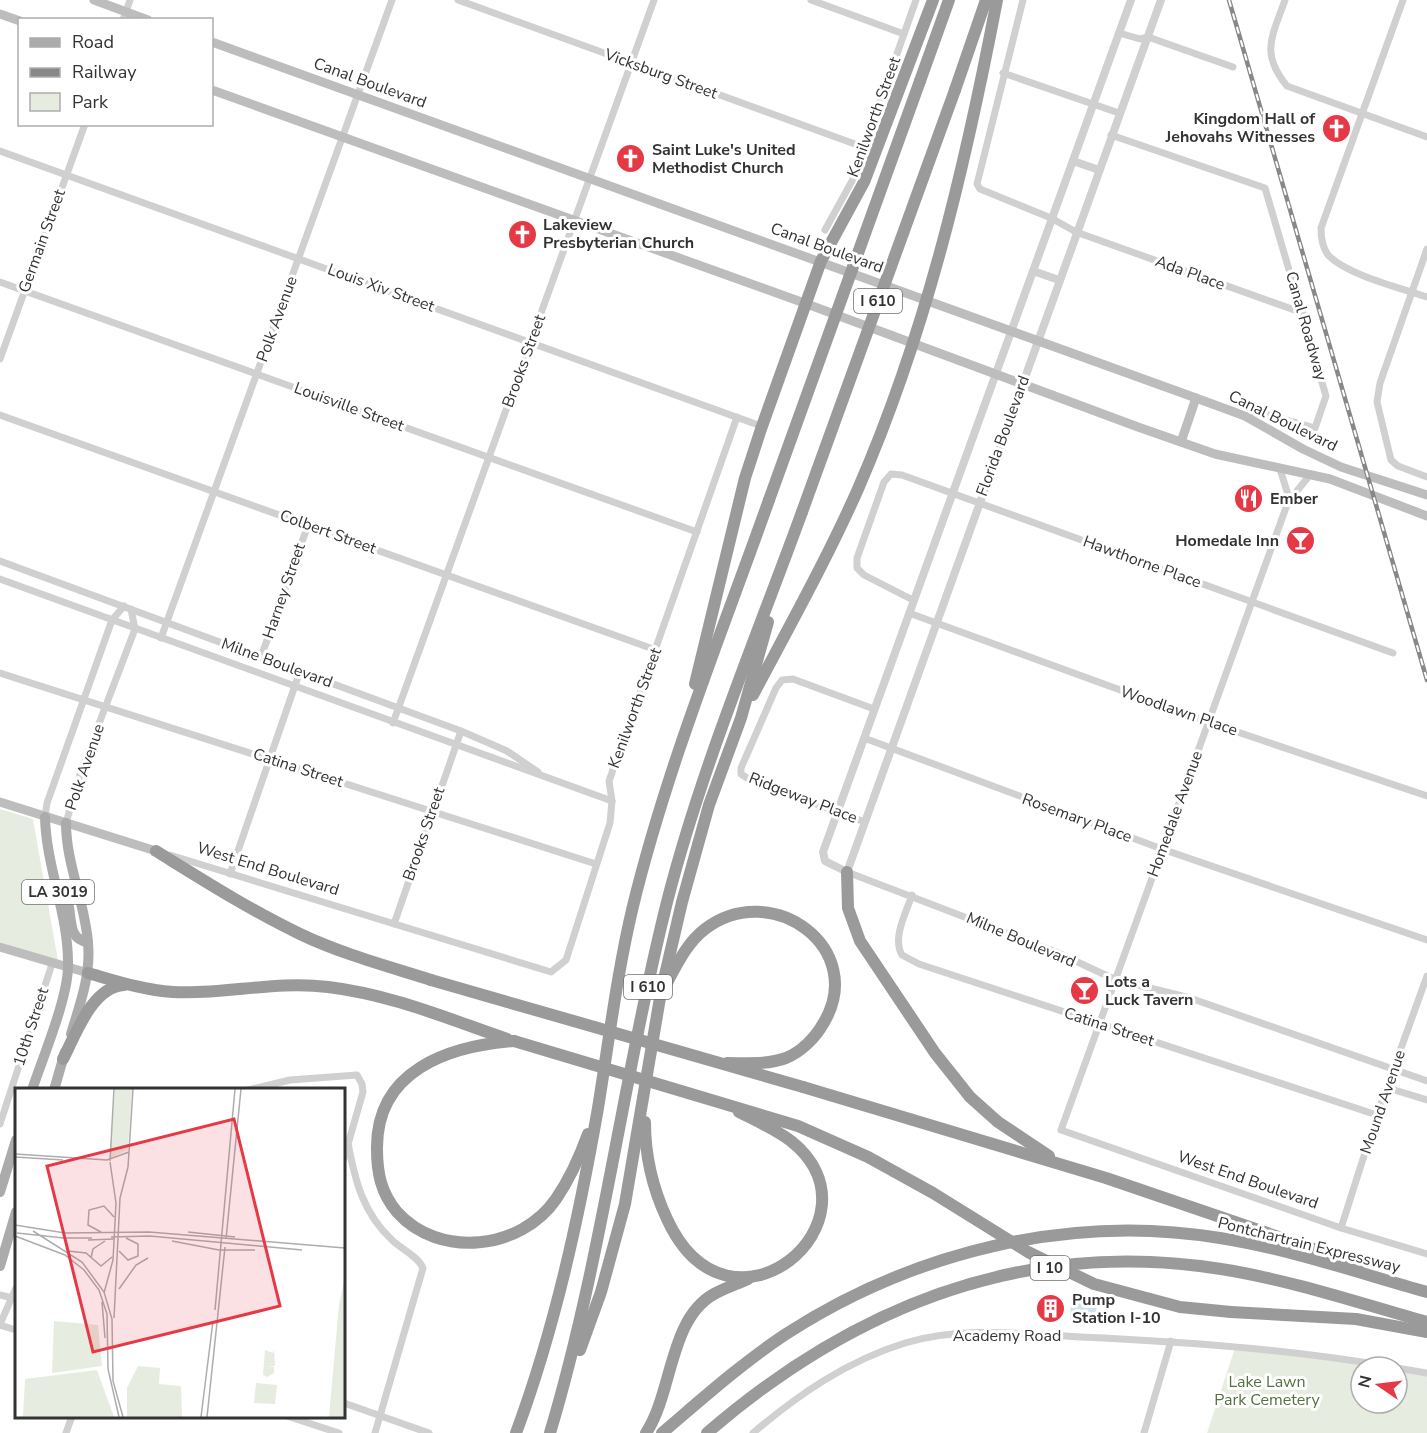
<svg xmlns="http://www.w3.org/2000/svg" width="1427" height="1433" font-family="'Nunito Sans',sans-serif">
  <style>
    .green { fill: #e6ecdf }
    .water { fill: #cfe2ee }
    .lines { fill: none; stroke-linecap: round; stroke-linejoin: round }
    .minor { stroke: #d0d0d0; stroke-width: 7 }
    .tertiary { stroke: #d0d0d0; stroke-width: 8 }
    .secondary { stroke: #bdbdbd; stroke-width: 9 }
    .primary { stroke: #ababab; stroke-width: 10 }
    .motorway { stroke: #9a9a9a; stroke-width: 12 }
    .rail-casing { stroke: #888; stroke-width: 4.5 }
    .rail { stroke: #fff; stroke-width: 2; stroke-dasharray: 7; stroke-linecap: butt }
    .motorway-bridge { stroke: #9a9a9a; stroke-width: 12 }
    .labels { text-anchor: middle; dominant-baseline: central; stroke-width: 6; stroke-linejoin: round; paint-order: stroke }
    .shield { fill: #fff; stroke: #707070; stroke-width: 1.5 }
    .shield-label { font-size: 15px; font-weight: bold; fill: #333 }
    .street-label { font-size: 16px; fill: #333; stroke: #fff }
    .poi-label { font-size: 16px; font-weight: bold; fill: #333; stroke: #fff; text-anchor: start }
    .park-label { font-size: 16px; fill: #56703f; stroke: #fff }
    .inset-road { fill: none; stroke: #adadad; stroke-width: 1.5 }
    .view { fill: #e63946; fill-opacity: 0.15; stroke: #e63946; stroke-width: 3 }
    .inset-edge { fill: none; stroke: #333; stroke-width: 3 }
  </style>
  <rect width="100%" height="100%" fill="#fff"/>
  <!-- green -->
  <g class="green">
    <path d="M0,809L33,819L58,961L0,942Z"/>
    <path d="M1236,1345L1393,1367H1361V1403H1397V1368L1427,1373V1433H1207Z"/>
  </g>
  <!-- water -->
  <path class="water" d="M1071,1293L1097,1306L1096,1313L1070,1320Z"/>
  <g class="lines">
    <!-- minor -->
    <g class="minor">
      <path d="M458,0L863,147"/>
      <path d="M811,0L904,34"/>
      <path d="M1023,0L977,184L980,189L1051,218L1076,232L1303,313"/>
      <path d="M1285,0C1272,37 1260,53 1287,86L1427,137"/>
      <path d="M1403,0L1321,228C1321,238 1322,247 1328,255C1347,275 1401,288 1427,297"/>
      <path d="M123,20L130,0"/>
      <path d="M1119,33L1140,39L1148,37L1233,67"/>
      <path d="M1003,73L1119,113"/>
      <path d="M1111,135L1265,188L1326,396L1315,428L1261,413L1245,416"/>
      <path d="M0,151L761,426"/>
      <path d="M825,230L852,181L916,0"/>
      <path d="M1427,249L1380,383L1377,402L1391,460L1398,466L1427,477"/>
      <path d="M0,282L697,532"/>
      <path d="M0,359L85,124"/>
      <path d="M0,415L656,650"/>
      <path d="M1280,469L1289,498"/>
      <path d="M1309,476L1288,502L1061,1130L1341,1228L1427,1254"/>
      <path d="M0,561L461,731L507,751L538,772"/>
      <path d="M0,579L612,801"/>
      <path d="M913,600L864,575L857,568V558L884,482L891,474L902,475L1393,653"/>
      <path d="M909,613L1208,722L1427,796"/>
      <path d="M161,638L392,0"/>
      <path d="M261,657L308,525"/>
      <path d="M0,673L596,864"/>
      <path d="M393,723L654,0"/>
      <path d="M864,738L1162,849L1427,940"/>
      <path d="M45,817L47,803L112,620L124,606"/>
      <path d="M865,822L750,780L741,774V768L776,688L782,680L793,679L874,709"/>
      <path d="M66,823L81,771L135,629L131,609"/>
      <path d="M170,855L551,972L566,960L610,823L612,801L609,781L737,417"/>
      <path d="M847,872L1056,952L1114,979L1190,998L1427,1081"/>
      <path d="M230,874L300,671"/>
      <path d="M912,895C906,913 892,938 902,955L919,964L1377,1115"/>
      <path d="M394,924L461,731"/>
      <path d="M1388,1088L1427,1100"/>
      <path d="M248,1090L290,1080L357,1075L362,1084L363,1092L344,1158"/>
      <path d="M0,1124L52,964"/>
      <path d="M348,1143C355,1181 363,1213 392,1240C401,1249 418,1256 423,1268L375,1433"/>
      <path d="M1341,1228L1377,1115L1427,976"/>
      <path d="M0,1295L16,1299"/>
      <path d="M0,1324L16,1288"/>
      <path d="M0,1325L16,1330"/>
      <path d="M1397,1368L1427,1373"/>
      <path d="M344,1403L429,1433"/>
      <path d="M287,1416L339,1433"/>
      <path d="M66,1433L72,1416"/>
      <path d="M753,1433C799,1394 847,1361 905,1343C962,1326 1023,1334 1081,1337C1186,1342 1289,1349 1393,1367"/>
      <path d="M1144,1433L1171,1341"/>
    </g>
    <!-- tertiary -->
    <g class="tertiary">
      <path d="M1131,0L823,852L825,861L847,872L1161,0"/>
      <path d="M1073,161L1099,170"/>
      <path d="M1033,271L1059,280"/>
    </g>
    <!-- secondary -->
    <g class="secondary">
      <path d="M94,0L148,20"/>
      <path d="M0,14L20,21"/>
      <path d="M212,42L1196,398L1245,416L1303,449L1341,467L1427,495"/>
      <path d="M212,90L807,304L1138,427L1215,454L1330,479L1427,516"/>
      <path d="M1181,442L1196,398"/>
      <path d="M0,802L156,851"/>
      <path d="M0,947L88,973"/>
    </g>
    <!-- primary -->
    <g class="primary">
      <path d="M66,823C66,864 85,902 88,943C91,975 80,1004 71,1034"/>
      <path d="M59,887C61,891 65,895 67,899C73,914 66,940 88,942"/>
      <path d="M32,1090C43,1057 68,998 68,966C69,915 46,867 45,817"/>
      <path d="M54,1090L65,1052"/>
      <path d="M0,1192L16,1140"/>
      <path d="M0,1266L16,1212"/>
    </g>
    <!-- motorway -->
    <g class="motorway">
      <path d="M920,81L949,0"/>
      <path d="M955,90L986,0"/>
      <path d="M695,684L745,478L761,429L821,261L864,182L933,0"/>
      <path d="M753,695C789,627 827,559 858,489C926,333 965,167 997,0"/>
      <path d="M156,851C203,880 250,910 300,934C342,954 387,966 431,980"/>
      <path d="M847,872L848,908L860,941L935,1053L970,1097L998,1122L1049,1156"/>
      <path d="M88,973C116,981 143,990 173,992C224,995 276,980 328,987C389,994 449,1019 507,1039"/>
      <path d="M668,981C678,962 688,942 705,929C772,878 869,949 823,1024C815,1038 801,1052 786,1058C767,1065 747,1063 727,1063"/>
      <path d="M514,1041C449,1046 376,1070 377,1149C377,1173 381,1193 397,1212C439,1259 521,1250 556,1199C569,1180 580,1156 588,1134"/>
      <path d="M63,1059C76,1034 92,987 124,985"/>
      <path d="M803,1087L1106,1178L1358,1264"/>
      <path d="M645,1122C645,1155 653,1189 667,1219C730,1356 889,1219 791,1141C775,1129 757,1121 739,1112"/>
      <path d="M1231,1312L1356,1319L1427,1332"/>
      <path d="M580,1350L601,1292L625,1204L661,992L682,902L709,805L741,718L768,622"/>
      <path d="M516,1433C555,1328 579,1217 598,1108C609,1040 617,973 633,906C667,767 721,635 769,500"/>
      <path d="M550,1433C602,1259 623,1078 667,902C701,769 755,641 802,512"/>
      <path d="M646,1433C673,1392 669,1319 714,1294C725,1288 737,1284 748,1279"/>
      <path d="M662,1433C702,1399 742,1363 786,1334C913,1252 1070,1213 1220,1238C1290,1249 1359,1273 1427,1292"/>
      <path d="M707,1433C854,1306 1024,1238 1221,1269C1291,1280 1359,1303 1427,1322"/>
    </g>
    <defs>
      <path id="rail" d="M1229,0L1427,680"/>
    </defs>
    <!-- rail casing -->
    <use href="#rail" class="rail-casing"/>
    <!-- rail -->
    <use href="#rail" class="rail"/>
    <!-- motorway-bridge -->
    <g class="motorway-bridge">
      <path d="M769,500L920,81"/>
      <path d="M802,512L955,90"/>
      <path d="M431,980L803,1087"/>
      <path d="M514,1041L798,1126L868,1157L933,1193L1028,1252L1094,1284L1180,1307L1231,1312"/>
    </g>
  </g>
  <!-- icons -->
  <defs>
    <symbol id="church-disc" viewBox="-11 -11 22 22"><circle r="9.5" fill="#e63946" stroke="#fff"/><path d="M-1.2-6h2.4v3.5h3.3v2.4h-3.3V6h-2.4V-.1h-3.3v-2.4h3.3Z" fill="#fff"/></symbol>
    <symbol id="restaurant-disc" viewBox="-11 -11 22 22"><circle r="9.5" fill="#e63946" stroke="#fff"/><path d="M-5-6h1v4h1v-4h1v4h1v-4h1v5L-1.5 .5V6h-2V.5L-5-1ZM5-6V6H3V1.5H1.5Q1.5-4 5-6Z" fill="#fff"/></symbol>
    <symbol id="bar-disc" viewBox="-11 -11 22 22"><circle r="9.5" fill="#e63946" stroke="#fff"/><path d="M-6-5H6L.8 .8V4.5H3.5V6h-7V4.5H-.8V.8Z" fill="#fff"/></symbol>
    <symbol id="building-disc" viewBox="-11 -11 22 22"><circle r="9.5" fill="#e63946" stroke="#fff"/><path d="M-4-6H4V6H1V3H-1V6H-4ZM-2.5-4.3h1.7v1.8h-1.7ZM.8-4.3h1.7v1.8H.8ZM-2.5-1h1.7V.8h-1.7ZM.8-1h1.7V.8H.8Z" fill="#fff"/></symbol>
  </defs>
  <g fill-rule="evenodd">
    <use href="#church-disc" x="1320" y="112" width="33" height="33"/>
    <use href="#church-disc" x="614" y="142" width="33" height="33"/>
    <use href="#church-disc" x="506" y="218" width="33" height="33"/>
    <use href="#restaurant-disc" x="1232" y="482" width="33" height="33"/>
    <use href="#bar-disc" x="1284" y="524" width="33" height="33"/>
    <use href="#bar-disc" x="1068" y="974" width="33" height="33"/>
    <use href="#building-disc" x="1034" y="1292" width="33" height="33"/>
  </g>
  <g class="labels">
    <!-- shield labels -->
    <g class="shield">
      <rect x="854" y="289" width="48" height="24" rx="4.5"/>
      <rect x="22" y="880" width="72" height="24" rx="4.5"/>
      <rect x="624" y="975" width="48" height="24" rx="4.5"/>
      <rect x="1030.5" y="1256" width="39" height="24" rx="4.5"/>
    </g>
    <g class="shield-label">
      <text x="878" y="301">I 610</text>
      <text x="58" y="892">LA 3019</text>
      <text x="648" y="987">I 610</text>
      <text x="1050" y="1268">I 10</text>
    </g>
    <!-- street labels -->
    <g class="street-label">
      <text transform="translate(661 74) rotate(20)">Vicksburg Street</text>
      <text transform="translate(370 83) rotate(20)">Canal Boulevard</text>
      <text transform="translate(874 117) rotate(-70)">Kenilworth Street</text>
      <text transform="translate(42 241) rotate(-70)">Germain Street</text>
      <text transform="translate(827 248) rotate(20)">Canal Boulevard</text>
      <text transform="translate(1190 273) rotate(20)">Ada Place</text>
      <text transform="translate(381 288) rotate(20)">Louis Xiv Street</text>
      <text transform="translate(277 319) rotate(-70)">Polk Avenue</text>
      <text transform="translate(1306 326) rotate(74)">Canal Roadway</text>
      <text transform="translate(524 361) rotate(-70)">Brooks Street</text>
      <text transform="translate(349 407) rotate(20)">Louisville Street</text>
      <text transform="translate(1283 421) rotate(26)">Canal Boulevard</text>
      <text transform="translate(1003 436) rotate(-70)">Florida Boulevard</text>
      <text transform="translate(328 532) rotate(20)">Colbert Street</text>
      <text transform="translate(1142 562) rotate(20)">Hawthorne Place</text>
      <text transform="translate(284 591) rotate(-71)">Harney Street</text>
      <text transform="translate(277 663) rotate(20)">Milne Boulevard</text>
      <text transform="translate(635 708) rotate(-70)">Kenilworth Street</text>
      <text transform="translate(1179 711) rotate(19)">Woodlawn Place</text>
      <text transform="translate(85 767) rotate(-71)">Polk Avenue</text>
      <text transform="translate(298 768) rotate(18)">Catina Street</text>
      <text transform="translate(803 798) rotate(21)">Ridgeway Place</text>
      <text transform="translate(1175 814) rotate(-70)">Homedale Avenue</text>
      <text transform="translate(1077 818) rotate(20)">Rosemary Place</text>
      <text transform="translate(424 834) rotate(-71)">Brooks Street</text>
      <text transform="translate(268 869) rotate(17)">West End Boulevard</text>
      <text transform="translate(1021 940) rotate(23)">Milne Boulevard</text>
      <text transform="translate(31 1027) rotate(-72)">10th Street</text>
      <text transform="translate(1109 1027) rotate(18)">Catina Street</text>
      <text transform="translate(1383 1102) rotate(-71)">Mound Avenue</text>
      <text transform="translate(1248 1180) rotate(19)">West End Boulevard</text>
      <text transform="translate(1309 1245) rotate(14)">Pontchartrain Expressway</text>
      <text x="1007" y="1336">Academy Road</text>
    </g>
    <!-- poi labels -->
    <g class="poi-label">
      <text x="1315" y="119" text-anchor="end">Kingdom Hall of<tspan x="1315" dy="18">Jehovahs Witnesses</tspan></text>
      <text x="652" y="150">Saint Luke's United<tspan x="652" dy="18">Methodist Church</tspan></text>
      <text x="543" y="225">Lakeview<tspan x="543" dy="18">Presbyterian Church</tspan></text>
      <text x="1270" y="499">Ember</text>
      <text x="1279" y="541" text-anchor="end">Homedale Inn</text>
      <text x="1105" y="982">Lots a<tspan x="1105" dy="18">Luck Tavern</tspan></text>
      <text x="1072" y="1300">Pump<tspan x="1072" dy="18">Station I-10</tspan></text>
    </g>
    <!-- park labels -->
    <g class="park-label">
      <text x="1267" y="1382">Lake Lawn<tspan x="1267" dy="18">Park Cemetery</tspan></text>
    </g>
  </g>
  <!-- overview -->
  <g transform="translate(15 1088)">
    <rect width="330" height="330" fill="#fff"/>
    <path d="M100,1H117L113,62L95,70ZM330,188V329H314L324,217ZM39,233L83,237L87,278L37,285ZM259,261L260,278L252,279H259V285L252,289L248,287L250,262L258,265ZM123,278L145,280L144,296L166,298L167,329H112V300ZM82,282L99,329H8L10,291ZM241,295L262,297L260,316L239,315Z" fill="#e6ecdf"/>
    <path class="inset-road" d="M0,66L92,72L114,64M0,69L48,72M95,73L99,1M113,79L118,1M0,137L50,145L134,144L330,160M18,143L67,174L89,204L97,231L98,293L108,329M86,144L73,137L74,122L89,118L99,129M173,144L220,149M2,145L49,150M0,148L50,167L69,182L84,202L92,226L93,281L104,329M96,149L135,148L287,162M46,150H77M211,151L226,1M73,152L100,151M157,153L204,162H240M53,163L71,165L86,178L97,169M104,163L113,172L123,168V156L111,150M76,170L78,161L90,153M104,201L121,177L133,170M89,205L98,172L101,115L95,74M87,214L90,250M200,222L220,1M99,230L105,110L113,79M186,329L198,233M192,329L210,159"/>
    <path class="view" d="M219,31L265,218L78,264L32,78Z"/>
    <rect width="330" height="330" class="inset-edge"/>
  </g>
  <!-- legend -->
  <rect x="18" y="18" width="195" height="108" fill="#ffffff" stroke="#adadad" stroke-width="1.5"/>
  <rect x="30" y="38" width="30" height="9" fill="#ababab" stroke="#adadad" stroke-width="1.5"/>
  <text x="72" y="48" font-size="18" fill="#333333">Road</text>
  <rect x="30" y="68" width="30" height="9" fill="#888888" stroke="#adadad" stroke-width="1.5"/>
  <text x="72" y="78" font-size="18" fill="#333333">Railway</text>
  <rect x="30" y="93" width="30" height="18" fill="#e6ecdf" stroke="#adadad" stroke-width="1.5"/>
  <text x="72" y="108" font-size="18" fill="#333333">Park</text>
  <!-- north arrow -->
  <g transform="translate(1379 1385) rotate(284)"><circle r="28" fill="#ffffff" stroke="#adadad" stroke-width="1.5"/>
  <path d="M0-4.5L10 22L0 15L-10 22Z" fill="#e63946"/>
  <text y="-9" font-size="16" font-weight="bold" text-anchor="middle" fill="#333333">N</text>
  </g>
</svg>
